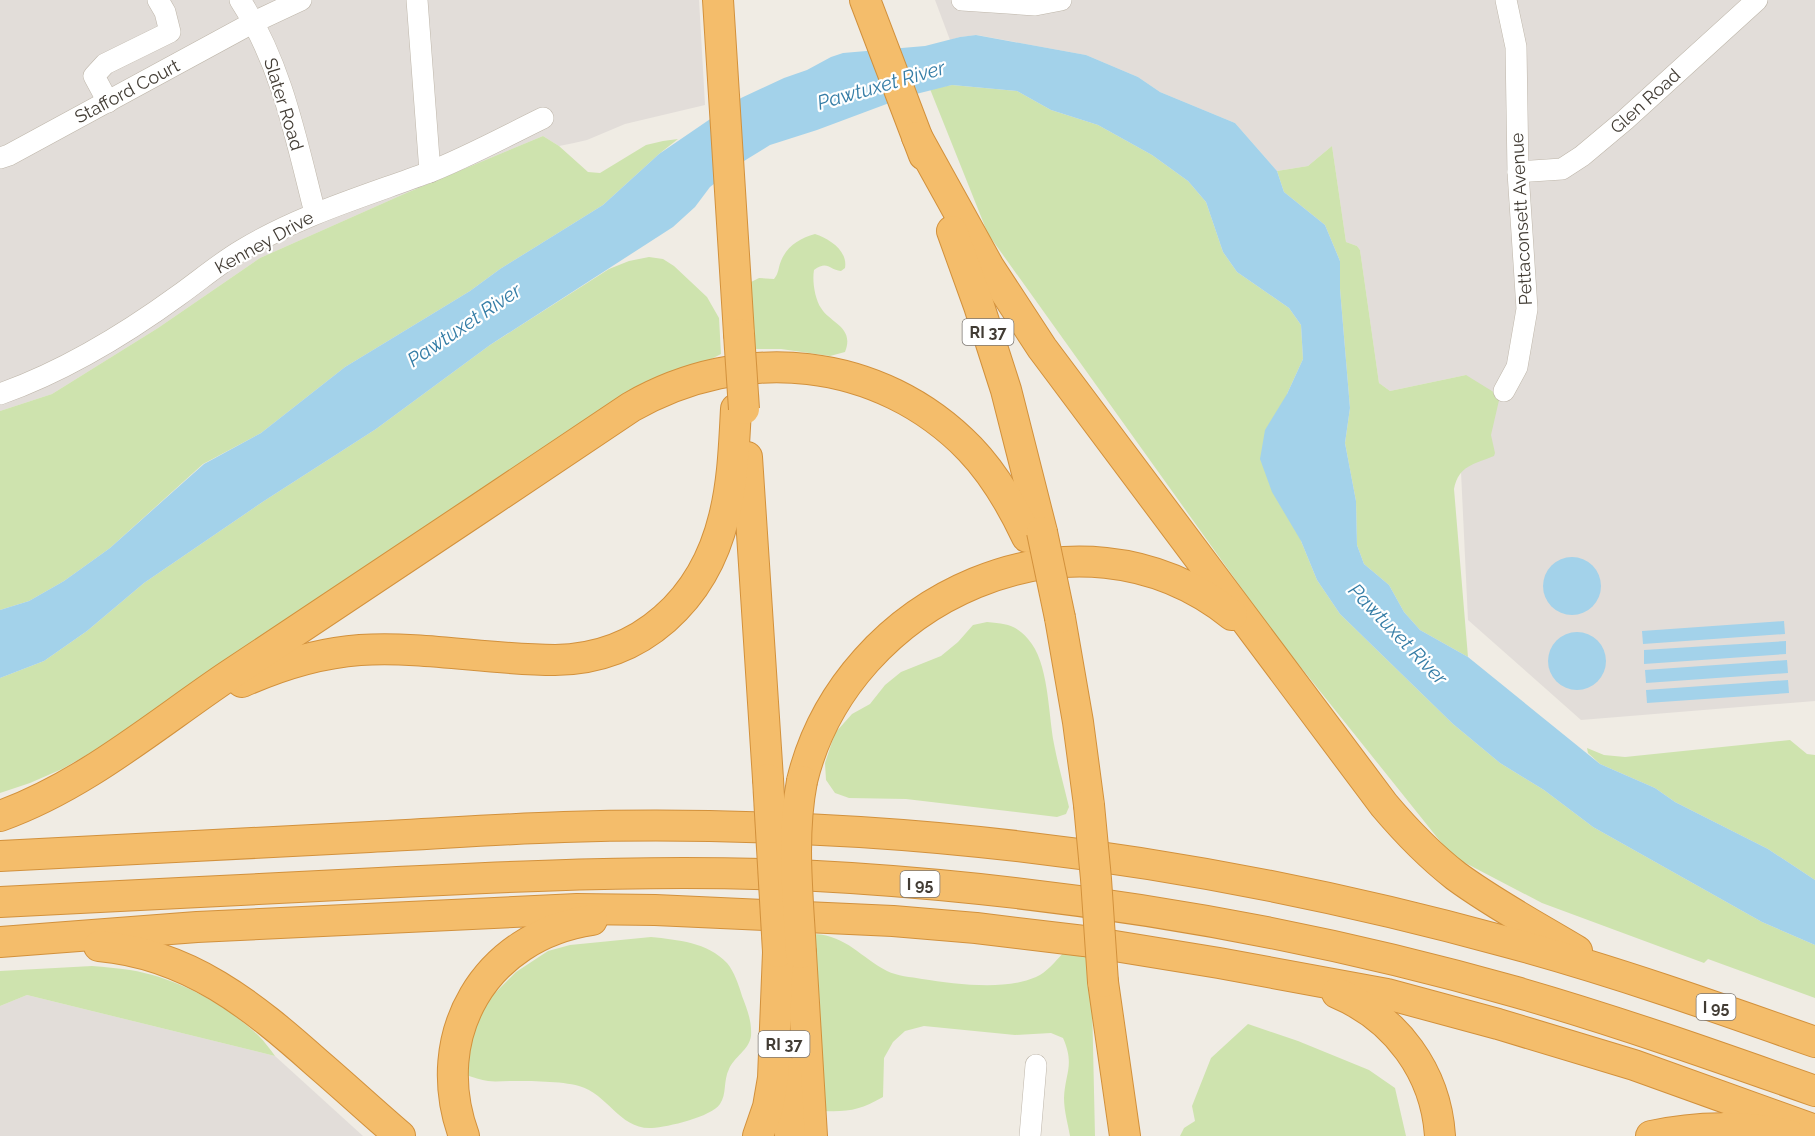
<svg xmlns="http://www.w3.org/2000/svg" width="1815" height="1136" font-family="Raleway,sans-serif">
  <style>
    .industrial { fill: #e2ddd9 }
    .green { fill: #cee3ae }
    .water { fill: #a3d2ea }
    .lines { fill: none; stroke-linecap: round; stroke-linejoin: round }
    .minor-casing { stroke: #beb6aa; stroke-width: 22 }
    .highway-casing { stroke: #d2913c; stroke-width: 32 }
    .minor { stroke: #fff; stroke-width: 21 }
    .highway { stroke: #f4bd6b; stroke-width: 30 }
    .highway-bridge-casing { stroke: #d2913c; stroke-width: 32; stroke-linecap: butt }
    .highway-bridge { stroke: #f4bd6b; stroke-width: 30 }
    .labels { text-anchor: middle; dominant-baseline: central; stroke-width: 4.5; stroke-linejoin: round; paint-order: stroke }
    .shield { fill: #fff; stroke: #7b7671; stroke-width: 1.5 }
    .shield-label { font-size: 16px; font-weight: bold; fill: #423c34 }
    .street-label { font-size: 18px; fill: #423c34; stroke: #fff }
    .water-label { font-size: 20px; font-style: italic; fill: #357da6; stroke: #fff }
  </style>
  <rect width="100%" height="100%" fill="#f0ece4"/>
  <!-- industrial -->
  <g class="industrial">
    <path d="M0,0H699L705,105L625,124L587,140L574,143L559,146L543,136L404,194L260,258L158,328L52,394L0,411Z"/>
    <path d="M935,0H1815V701L1581,720L1468,620L1457,387L1466,375L1390,391L1379,383L1360,250L1357,246L1346,242L1332,146L1308,166L1277,171L1235,123L1160,92L1138,77L1086,55L977,35L960,37L950,40Z"/>
    <path d="M27,995L275,1056L363,1136H0V1006Z"/>
  </g>
  <!-- green -->
  <g class="green">
    <path d="M952,85L1017,91L1051,110L1098,125L1152,155L1188,181L1206,202L1223,252L1237,272L1289,308L1301,325L1303,359L1287,394L1301,541L1317,580L1340,614L1453,724L1500,763L1544,790L1593,827L1762,922L1815,945V998L1708,959L1704,963L1542,903L1452,856L1275,635L988,234L930,89Z"/>
    <path d="M543,136L559,146L588,172L600,173L646,145L663,141L678,139L659,154L603,205L500,269L470,291L345,367L261,433L203,464L110,548L64,581L29,601L0,610V411L52,394L158,328L260,258L404,194Z"/>
    <path d="M1332,146L1346,242L1357,246L1360,250L1379,383L1390,391L1466,375L1500,396L1491,435L1495,453L1494,456C1473,465 1459,465 1454,489L1468,657L1420,630L1404,612L1389,585L1364,564L1357,545L1356,501L1345,443L1350,408L1340,289V261L1325,225L1284,192L1277,171L1308,166Z"/>
    <path d="M815,234C830,239 848,251 845,268L841,271C829,270 828,260 814,270C812,281 815,299 821,308C830,323 855,327 845,352L830,356L781,349H752L749,283L759,278L774,279C779,273 778,268 781,261C787,246 800,238 815,234Z"/>
    <path d="M649,257L663,259L674,266L707,297L719,318L721,354L688,371L183,692L97,749L62,769L30,783L0,793V678L44,661L87,631L144,583L264,501L376,429L490,345L609,269L629,261Z"/>
    <path d="M987,622C1006,624 1015,624 1028,639C1049,662 1048,713 1054,744C1058,765 1064,786 1069,807L1066,814L1057,817L906,799L849,798L835,793L826,780L825,763L835,733L852,714L870,704L885,685L901,672L941,656L958,642L973,625Z"/>
    <path d="M1790,740L1807,754L1815,755V880L1768,849L1675,802L1655,788L1600,764L1588,753L1587,748L1604,755L1625,757Z"/>
    <path d="M815,934C847,936 860,957 887,971C897,976 911,977 922,979C956,984 1004,991 1036,977C1047,972 1055,962 1063,953L1091,955L1095,1136H1070C1068,1124 1064,1111 1064,1098C1065,1073 1075,1065 1063,1038L1051,1033L1015,1035L924,1026L905,1031L893,1042L884,1058L883,1097C860,1110 849,1112 823,1111Z"/>
    <path d="M651,937C678,940 707,942 727,963C734,971 739,986 742,996C747,1009 752,1021 751,1036C749,1050 734,1057 729,1069C723,1081 727,1094 720,1104C711,1117 668,1127 652,1128C620,1130 608,1094 579,1086C561,1081 530,1081 511,1081C503,1081 495,1082 488,1081C481,1080 473,1077 466,1075L468,1048L484,1004L516,972L548,951L570,945Z"/>
    <path d="M92,966C105,967 117,968 130,970C177,978 222,1002 258,1035C264,1041 270,1049 275,1056L27,995L0,1006V971Z"/>
    <path d="M1248,1024L1298,1041L1369,1070L1395,1088L1406,1136H1180L1184,1128L1195,1121L1192,1106L1211,1058Z"/>
  </g>
  <!-- water -->
  <g class="water">
    <path d="M976,35L1086,55L1138,77L1160,92L1235,123L1277,171L1284,192L1325,225L1340,261V289L1350,408L1345,443L1356,501L1357,545L1364,564L1389,585L1404,612L1420,630L1468,657L1600,764L1655,788L1675,802L1768,849L1815,880V945L1762,922L1593,827L1544,790L1500,763L1453,724L1340,614L1317,580L1301,541L1272,492L1260,459L1265,430L1287,394L1303,359L1301,325L1289,308L1237,272L1223,252L1206,202L1188,181L1152,155L1098,125L1051,110L1017,91L952,85L908,96L817,130L770,145L744,161L710,187L695,207L673,227L490,345L376,429L264,501L144,583L87,631L44,661L0,678V610L29,601L64,581L110,548L204,464L261,433L345,367L470,291L500,269L603,205L659,154L741,98L784,78L807,70L831,57L843,53L925,46L960,37Z"/>
    <circle cx="1572" cy="586" r="29"/>
    <path d="M1784,621L1785,634L1643,644L1642,631Z"/>
    <circle cx="1577" cy="661" r="29"/>
    <path d="M1786,641V654L1644,664V650Z"/>
    <path d="M1787,660L1788,673L1646,683L1645,670Z"/>
    <path d="M1788,680L1789,693L1647,703L1646,690Z"/>
  </g>
  <g class="lines">
    <defs>
      <g id="minor">
        <path d="M240,0C282,65 296,139 315,213"/>
        <path d="M417,0L430,172"/>
        <path d="M962,0L1035,5L1061,0"/>
        <path d="M108,102L94,76L105,64L170,32L165,12L158,0"/>
        <path d="M0,158L9,155L254,22L301,0"/>
        <path d="M1518,172L1562,169L1582,156L1625,120L1757,0"/>
        <path d="M1504,391L1517,367L1527,309L1518,172L1516,47L1506,0"/>
        <path d="M0,394C65,371 124,335 179,295C200,280 220,263 242,250C300,215 365,196 427,173C466,158 506,136 543,118"/>
        <path d="M1030,1136L1036,1065"/>
      </g>
      <g id="highway">
        <path d="M718,0L739,334"/>
        <path d="M865,0L924,155"/>
        <path d="M917,137L989,267L1042,348L1384,805C1406,831 1429,855 1456,876C1494,904 1537,927 1577,951"/>
        <path d="M952,231L979,306L1006,390L1042,532"/>
        <path d="M747,457L768,779"/>
        <path d="M1060,618L1078,722L1089,805"/>
        <path d="M242,682C280,665 319,653 360,650C425,646 490,660 555,660C642,659 704,599 724,517C733,481 734,445 736,409"/>
        <path d="M802,781C846,598 1077,491 1232,615"/>
        <path d="M0,816C84,786 154,726 228,676C362,587 497,497 631,407C742,343 880,356 970,449C995,475 1012,505 1027,537"/>
        <path d="M0,856C123,850 247,843 370,837C434,834 499,829 564,827C663,824 762,826 860,832C1079,846 1296,884 1507,942C1611,970 1713,1006 1815,1042"/>
        <path d="M0,902C126,896 253,889 379,883C537,875 694,868 851,878C1076,893 1299,930 1516,992C1617,1021 1716,1056 1815,1091"/>
        <path d="M0,942L197,927L577,909L655,910L893,921L976,928L1084,941L1219,963L1387,994L1498,1024L1634,1065L1815,1130"/>
        <path d="M99,946C189,954 252,1005 317,1063C345,1087 372,1112 400,1136"/>
        <path d="M801,953L812,1136"/>
        <path d="M1103,982L1125,1136"/>
        <path d="M1337,993C1396,1018 1436,1072 1440,1136"/>
        <path d="M786,1072L790,1136"/>
        <path d="M464,1136C427,1035 485,936 592,920"/>
        <path d="M758,1136L768,1107L773,1078L778,952"/>
        <path d="M1651,1136C1696,1126 1747,1125 1792,1136"/>
      </g>
    </defs>
    <!-- minor casing -->
    <use href="#minor" class="minor-casing"/>
    <!-- highway casing -->
    <use href="#highway" class="highway-casing"/>
    <!-- minor -->
    <use href="#minor" class="minor"/>
    <!-- highway -->
    <use href="#highway" class="highway"/>
    <defs>
      <g id="highway-bridge">
        <path d="M739,334L744,409"/>
        <path d="M1042,532L1060,618"/>
        <path d="M768,779L778,952"/>
        <path d="M1089,805L1096,879L1103,982"/>
        <path d="M801,953C798,896 791,838 802,781"/>
      </g>
    </defs>
    <!-- highway-bridge casing -->
    <use href="#highway-bridge" class="highway-bridge-casing"/>
    <!-- highway-bridge -->
    <use href="#highway-bridge" class="highway-bridge"/>
  </g>
  <g class="labels">
    <!-- shield labels -->
    <g class="shield">
      <rect x="962.5" y="319" width="51" height="26" rx="4.5"/>
      <rect x="900.5" y="871" width="39" height="26" rx="4.5"/>
      <rect x="1696.5" y="994" width="39" height="26" rx="4.5"/>
      <rect x="758.5" y="1031" width="51" height="26" rx="4.5"/>
    </g>
    <g class="shield-label">
      <text x="988" y="332">RI 37</text>
      <text x="920" y="884">I 95</text>
      <text x="1716" y="1007">I 95</text>
      <text x="784" y="1044">RI 37</text>
    </g>
    <!-- street labels -->
    <g class="street-label">
      <text transform="translate(127 91) rotate(-28)">Stafford Court</text>
      <text transform="translate(1645 101) rotate(-42)">Glen Road</text>
      <text transform="translate(284 104) rotate(73)">Slater Road</text>
      <text transform="translate(1521 219) rotate(-93)">Pettaconsett Avenue</text>
      <text transform="translate(264 242) rotate(-29)">Kenney Drive</text>
    </g>
    <!-- water labels -->
    <g class="water-label">
      <text transform="translate(881 85) rotate(-16)">Pawtuxet River</text>
      <text transform="translate(464 325) rotate(-34)">Pawtuxet River</text>
      <text transform="translate(1398 634) rotate(46)">Pawtuxet River</text>
    </g>
  </g>
</svg>
